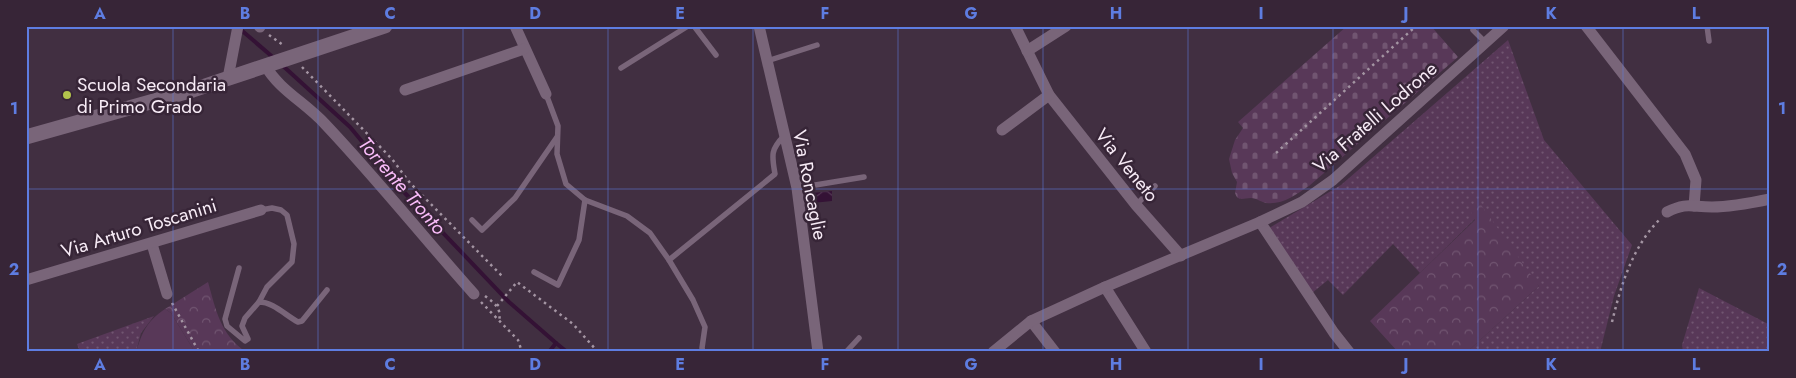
<svg xmlns="http://www.w3.org/2000/svg" width="1796" height="378" font-family="Jost,sans-serif">
  <style>
    .grass { fill: url(#grass-dots) }
    .forest { fill: url(#forest-crowns) }
    .cemetery { fill: url(#cemetery-stones) }
    .green { fill: #583858 }
    .water { fill: url(#water-waves) }
    .lines { fill: none; stroke-linecap: round; stroke-linejoin: round }
    .stream { stroke: #341235; stroke-width: 4 }
    .path { stroke: #a495a3; stroke-width: 2.5; stroke-dasharray: 2.5 4; stroke-linecap: butt }
    .lane { stroke: #796579; stroke-width: 5.5 }
    .street { stroke: #796579; stroke-width: 11 }
    .secondary { stroke: #796579; stroke-width: 15 }
    .grid { fill: none; stroke: #5e7de1; stroke-width: 1; stroke-opacity: 0.55 }
    .poi-dot { fill: #b2c34c; stroke: #372537; stroke-width: 2 }
    .labels { text-anchor: middle; dominant-baseline: central; stroke-width: 5; stroke-linejoin: round; paint-order: stroke }
    .poi-label { font-size: 19px; fill: #f7ebf6; stroke: #372537; text-anchor: start }
    .street-label { font-size: 19px; fill: #f7ebf6; stroke: #372537 }
    .water-label { font-size: 20px; font-style: italic; fill: #f9bcf9; stroke: #372537 }
    .neatline { fill: none; stroke: #5e7de1; stroke-width: 2 }
    .grid-label { font-size: 16px; text-anchor: middle; font-weight: bold; fill: #5e7de1 }
  </style>
  <defs>
    <pattern id="grass-dots" width="8" height="8" patternUnits="userSpaceOnUse" patternTransform="scale(1.25)"><rect width="8" height="8" fill="#583858"/><path d="M2 2h.1M6 6h.1" fill="none" stroke="#715571" stroke-width="1.8" stroke-linecap="round"/></pattern>
    <pattern id="forest-crowns" width="20" height="18" patternUnits="userSpaceOnUse" patternTransform="scale(1.25)"><rect width="20" height="18" fill="#583858"/><path d="M2 6a3 3 0 1 1 6 0M12 15a3 3 0 1 1 6 0" fill="none" stroke="#715571"/></pattern>
    <pattern id="cemetery-stones" width="16" height="16" patternUnits="userSpaceOnUse" patternTransform="scale(1.25)"><rect width="16" height="16" fill="#583858"/><path d="M2 7V4a2 2 0 0 1 4 0v3zM10 15v-3a2 2 0 0 1 4 0v3z" fill="#715571"/></pattern>
    <pattern id="water-waves" width="16" height="10" patternUnits="userSpaceOnUse" patternTransform="scale(1.25)"><rect width="16" height="10" fill="#341235"/><path d="M0 5q4-4 8 0t8 0" fill="none" stroke="#523553"/></pattern>
  </defs>
  <rect width="100%" height="100%" fill="#412f41"/>
  <!-- grass -->
  <g class="grass">
    <path d="M1508,40L1544,140L1632,245L1614,296L1600,352H1467L1539,286L1475,219L1420,273L1393,244L1343,295L1328,280L1312,293L1269,228L1341,185Z"/>
    <path d="M1699,288L1770,325V352H1683L1682,345Z"/>
    <path d="M154,316L141,333L136,352H80L77,344Z"/>
  </g>
  <!-- forest -->
  <g class="forest">
    <path d="M1479,202L1539,286L1467,352H1398L1370,321L1475,220L1470,210Z"/>
    <path d="M208,282C216,310 220,334 246,352H195L171,313L165,309Z"/>
  </g>
  <!-- cemetery -->
  <path class="cemetery" d="M1347,26H1431L1458,57L1309,186C1295,195 1283,205 1266,203C1261,202 1256,198 1251,198C1243,198 1238,202 1235,193L1237,182L1232,173L1229,159L1235,140L1243,128L1238,122Z"/>
  <!-- green -->
  <path class="green" d="M165,309L171,313L195,352H136C142,332 147,321 165,309Z"/>
  <!-- water -->
  <path class="water" d="M832,191V201L813,203L812,193Z"/>
  <g class="lines">
    <!-- stream -->
    <g class="stream">
      <path d="M240,29L275,59"/>
      <path d="M282,65L350,127L403,191L509,302L556,343L549,352"/>
      <path d="M556,343L567,352"/>
    </g>
    <!-- path -->
    <g class="path">
      <path d="M269,35L283,45"/>
      <path d="M302,67L392,159L410,183L503,277"/>
      <path d="M1276,153L1416,26"/>
      <path d="M485,296C494,303 502,308 499,321"/>
      <path d="M481,302L518,340L522,352"/>
      <path d="M172,303L199,352"/>
      <path d="M497,306L517,282L573,324L598,352"/>
      <path d="M1612,322C1621,285 1632,248 1659,220"/>
    </g>
    <!-- lane -->
    <g class="lane">
      <path d="M694,26L716,55"/>
      <path d="M1490,26H1492"/>
      <path d="M1707,26L1709,41"/>
      <path d="M1473,30L1485,42"/>
      <path d="M767,61L817,45"/>
      <path d="M621,68L688,26"/>
      <path d="M546,94L558,126L557,154L566,184L585,200L627,216L650,233L669,260"/>
      <path d="M797,188L864,177"/>
      <path d="M1136,205L1155,186"/>
      <path d="M472,220L482,230L515,198L557,137"/>
      <path d="M239,268L225,319L227,326L245,341L248,339L242,326L245,318L259,302C273,302 285,315 298,322L302,321L327,290"/>
      <path d="M534,272L558,285L579,240L585,200"/>
      <path d="M259,302L267,287L292,262L294,244L287,215L281,210L272,208L261,210"/>
      <path d="M703,352L702,348L705,327L693,300L669,260L775,174C772,156 770,150 784,136"/>
      <path d="M846,352L859,338"/>
    </g>
    <!-- street -->
    <g class="street">
      <path d="M259,26L260,27"/>
      <path d="M515,26L546,94"/>
      <path d="M759,26L797,188L818,352"/>
      <path d="M1015,26L1049,95L1136,205L1181,256"/>
      <path d="M1586,26L1685,154L1696,180L1694,206"/>
      <path d="M1027,51L1066,26"/>
      <path d="M265,65C279,90 306,103 325,124C377,179 424,238 474,294"/>
      <path d="M228,78L238,26"/>
      <path d="M405,90L524,49"/>
      <path d="M1002,130L1049,95"/>
      <path d="M1667,212C1687,202 1691,207 1712,207C1731,207 1751,203 1770,199"/>
      <path d="M1260,222L1334,333L1349,352"/>
      <path d="M152,244L167,294"/>
      <path d="M26,280L261,210"/>
      <path d="M1105,287L1146,352"/>
      <path d="M1031,321L1055,352"/>
      <path d="M993,352L1031,321L1105,287L1260,222L1302,202L1333,180L1504,26"/>
    </g>
    <!-- secondary -->
    <path class="secondary" d="M26,137L193,90L385,26"/>
  </g>
  <!-- grid -->
  <path class="grid" d="M173,26V352M318,26V352M463,26V352M608,26V352M753,26V352M898,26V352M1043,26V352M1188,26V352M1333,26V352M1478,26V352M1623,26V352M26,189H1770"/>
  <!-- markers -->
  <circle class="poi-dot" cx="67" cy="95" r="5"/>
  <g class="labels">
    <!-- poi labels -->
    <g class="poi-label">
      <text x="77" y="84">Scuola Secondaria<tspan x="77" dy="22">di Primo Grado</tspan></text>
    </g>
    <!-- street labels -->
    <g class="street-label">
      <text transform="translate(1375 117) rotate(-41)">Via Fratelli Lodrone</text>
      <text transform="translate(1127 165) rotate(51)">Via Veneto</text>
      <text transform="translate(810 185) rotate(79)">Via Roncaglie</text>
      <text transform="translate(139 228) rotate(-17)">Via Arturo Toscanini</text>
    </g>
    <!-- water labels -->
    <g class="water-label">
      <text transform="translate(402 186) rotate(49)">Torrente Tronto</text>
    </g>
  </g>
  <!-- border -->
  <rect width="1796" height="378" fill="none" stroke="#372537" stroke-width="55"/>
  <rect x="28" y="28" width="1740" height="322" class="neatline"/>
  <g class="grid-label">
    <text x="100" y="19">A</text>
    <text x="245" y="19">B</text>
    <text x="390" y="19">C</text>
    <text x="535" y="19">D</text>
    <text x="680" y="19">E</text>
    <text x="825" y="19">F</text>
    <text x="971" y="19">G</text>
    <text x="1116" y="19">H</text>
    <text x="1261" y="19">I</text>
    <text x="1406" y="19">J</text>
    <text x="1551" y="19">K</text>
    <text x="1696" y="19">L</text>
    <text x="14" y="114">1</text>
    <text x="1782" y="114">1</text>
    <text x="14" y="275">2</text>
    <text x="1782" y="275">2</text>
    <text x="100" y="370">A</text>
    <text x="245" y="370">B</text>
    <text x="390" y="370">C</text>
    <text x="535" y="370">D</text>
    <text x="680" y="370">E</text>
    <text x="825" y="370">F</text>
    <text x="971" y="370">G</text>
    <text x="1116" y="370">H</text>
    <text x="1261" y="370">I</text>
    <text x="1406" y="370">J</text>
    <text x="1551" y="370">K</text>
    <text x="1696" y="370">L</text>
  </g>
</svg>
